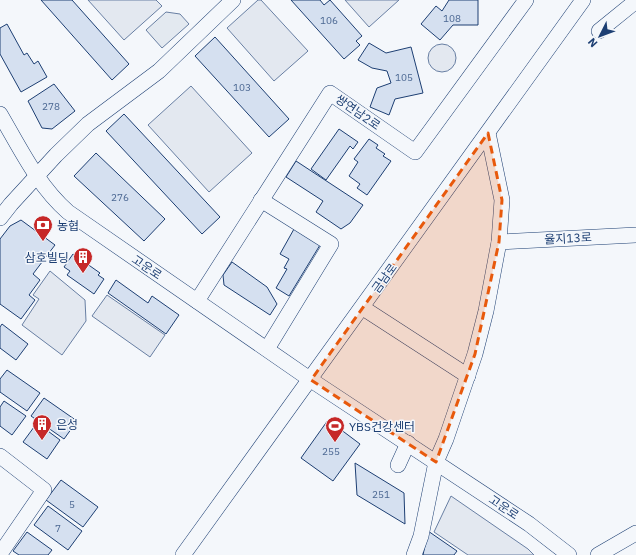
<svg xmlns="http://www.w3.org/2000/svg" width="636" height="555" font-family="'IBM Plex Sans','Noto Sans KR',sans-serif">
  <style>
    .green { fill: #e3e9f0; stroke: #687fa3 }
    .parking { fill: #e3e8f0; stroke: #687fa3 }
    .building { fill: #d5e0f0; stroke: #1d3f73 }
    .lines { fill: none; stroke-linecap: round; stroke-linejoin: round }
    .minor-casing { stroke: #1d3f73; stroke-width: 16 }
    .minor { stroke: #f4f7fb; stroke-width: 15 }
    .marked { fill: #e8590c; fill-opacity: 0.2; stroke: #e8590c; stroke-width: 3; stroke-dasharray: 8 5; stroke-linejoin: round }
    .labels { text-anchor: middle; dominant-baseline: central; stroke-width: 3; stroke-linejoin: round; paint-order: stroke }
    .number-label { font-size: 10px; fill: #4b6792 }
    .street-label { font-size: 12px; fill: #1d3f73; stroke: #f4f7fb }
    .poi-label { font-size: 12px; fill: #1d3f73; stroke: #f4f7fb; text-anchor: start }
  </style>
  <rect width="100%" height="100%" fill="#f4f7fb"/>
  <!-- green -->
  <path class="green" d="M166,12L180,14L189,24L162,48L146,30Z"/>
  <!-- parking -->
  <g class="parking">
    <path d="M88,0H156L162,6L124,40Z"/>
    <path d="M258,0H261L308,51L274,81L227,28Z"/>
    <path d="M345,0H399L369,27Z"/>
    <circle cx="442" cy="58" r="14"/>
    <path d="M191,86L252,153L209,192L148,125Z"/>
    <path d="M50,271L85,300L86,321L62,355L22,325L39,299L33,295Z"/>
    <path d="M107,295L165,335L150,357L92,316Z"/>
    <path d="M451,496L528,549L534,555H468L434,532Z"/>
  </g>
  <!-- building -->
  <g class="building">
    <path d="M41,0H72L129,64L112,80Z"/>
    <path d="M291,0H320L324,5L330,0L362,36L356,41L360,45L344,59Z"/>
    <path d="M449,0H478V25H453L440,40L421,24L436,6L442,11Z"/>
    <path d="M7,24L24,55L27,53L34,64L38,61L47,77L21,92L0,54V28Z"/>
    <path d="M215,37L289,119L269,137L195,56Z"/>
    <path d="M369,43L386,53L411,47L423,93L395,99L389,115L370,107L377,88L391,83L387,71L372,68L358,60Z"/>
    <path d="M54,84L75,111L52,129L42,128L28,101Z"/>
    <path d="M124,114L220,217L202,234L106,131Z"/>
    <path d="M339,129L358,142L353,149L350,146L326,180L311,169Z"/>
    <path d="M369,139L378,145L376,148L385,154L383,156L391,161L367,195L357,188L360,184L349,176L358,162L354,159Z"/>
    <path d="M96,153L165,219L144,241L74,176Z"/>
    <path d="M296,161L363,205L350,223L341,229L316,212L323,201L286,177Z"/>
    <path d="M21,220L55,245L33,274L40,280L29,295L35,300L21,319L0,304V239L10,226Z"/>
    <path d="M294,229L320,245L289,296L276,288L287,269L284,268L289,259L280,254Z"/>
    <path d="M73,254L100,273L98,275L104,279L94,294L67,275L70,271L64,267Z"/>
    <path d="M232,262L267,287L277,304L270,315L224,285L223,275Z"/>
    <path d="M116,280L148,303L152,296L179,315L166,334L108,293Z"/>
    <path d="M2,324L28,344L16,360L0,348V327Z"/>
    <path d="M7,370L40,393L27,411L0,392V379Z"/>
    <path d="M44,398L77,421L64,439L31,416Z"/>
    <path d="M4,401L26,416L12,435L0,426V407Z"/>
    <path d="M328,420L360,444L333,481L301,458Z"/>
    <path d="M37,423L60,440L47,459L23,442Z"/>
    <path d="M355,463L404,493L405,524L357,495Z"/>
    <path d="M61,480L98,507L83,527L46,500Z"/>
    <path d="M48,506L82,531L68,550L34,525Z"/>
    <path d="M428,531L457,551L454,555H423Z"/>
    <path d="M27,532L52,550L48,555H19L13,551Z"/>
  </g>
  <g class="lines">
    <defs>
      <g id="minor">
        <path d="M599,31L636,1"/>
        <path d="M0,114C20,148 38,186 68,212L311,380L529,524L569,555"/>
        <path d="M261,200L331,244L267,349"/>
        <path d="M0,218L11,204L56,155L88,124L159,71L233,0"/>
        <path d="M499,242L636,235"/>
        <path d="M197,301L330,93L415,152L526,0"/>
        <path d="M363,308L468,376"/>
        <path d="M0,456L44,490L0,554"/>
        <path d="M398,465L408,443"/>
        <path d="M183,555L583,0"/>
        <path d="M414,555L421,536L436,462L446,439L475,354L486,311L499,242L502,200L488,133"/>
        <path d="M598,555L636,533"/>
      </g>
    </defs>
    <!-- minor casing -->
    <use href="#minor" class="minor-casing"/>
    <!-- minor -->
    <use href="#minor" class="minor"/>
  </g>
  <!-- marked area -->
  <path class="marked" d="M488,133L502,200L499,242L475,354L436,462L311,380Z"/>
  <!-- icons -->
  <defs>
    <symbol id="bank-pin" viewBox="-11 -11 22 30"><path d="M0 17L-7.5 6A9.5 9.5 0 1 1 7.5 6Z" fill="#c62828" stroke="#f4f7fb"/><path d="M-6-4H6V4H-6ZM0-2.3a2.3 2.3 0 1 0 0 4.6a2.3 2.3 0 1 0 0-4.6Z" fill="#fff"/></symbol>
    <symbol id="building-pin" viewBox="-11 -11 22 30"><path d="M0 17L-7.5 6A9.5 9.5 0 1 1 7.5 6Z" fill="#c62828" stroke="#f4f7fb"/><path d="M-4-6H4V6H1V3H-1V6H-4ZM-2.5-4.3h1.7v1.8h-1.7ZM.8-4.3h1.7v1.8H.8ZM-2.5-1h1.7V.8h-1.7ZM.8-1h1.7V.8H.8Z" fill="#fff"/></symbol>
    <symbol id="stadium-pin" viewBox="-11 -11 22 30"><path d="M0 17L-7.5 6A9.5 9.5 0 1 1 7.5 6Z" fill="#c62828" stroke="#f4f7fb"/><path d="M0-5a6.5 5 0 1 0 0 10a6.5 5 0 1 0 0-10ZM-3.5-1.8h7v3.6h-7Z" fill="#fff"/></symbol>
  </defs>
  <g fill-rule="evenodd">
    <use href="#bank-pin" x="32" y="214" width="22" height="30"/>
    <use href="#building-pin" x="72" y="246" width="22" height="30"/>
    <use href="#building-pin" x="31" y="413" width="22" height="30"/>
    <use href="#stadium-pin" x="324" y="415" width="22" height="30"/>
  </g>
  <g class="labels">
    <!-- number labels -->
    <g class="number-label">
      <text x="452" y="18">108</text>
      <text x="329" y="20">106</text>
      <text x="404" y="77">105</text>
      <text x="242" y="87">103</text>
      <text x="51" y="106">278</text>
      <text x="120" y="197">276</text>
      <text x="331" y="451">255</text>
      <text x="381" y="494">251</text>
      <text x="72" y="504">5</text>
      <text x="58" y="528">7</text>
    </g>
    <!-- street labels -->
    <g class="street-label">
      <text transform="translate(358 112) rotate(35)">쌍연남2로</text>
      <text transform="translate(568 238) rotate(-3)">율지13로</text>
      <text transform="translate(147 267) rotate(34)">고운로</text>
      <text transform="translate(384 278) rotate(-54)">금남로</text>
      <text transform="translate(504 507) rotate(34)">고운로</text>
    </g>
    <!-- poi labels -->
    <g class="poi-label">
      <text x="57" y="225">농협</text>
      <text x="69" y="257" text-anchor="end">삼호빌딩</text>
      <text x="56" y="424">은성</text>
      <text x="349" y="426">YBS건강센터</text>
    </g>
  </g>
  <!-- north arrow -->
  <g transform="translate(600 36) rotate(228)" stroke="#f4f7fb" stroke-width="3" paint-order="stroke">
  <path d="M0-3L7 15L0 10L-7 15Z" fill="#1d3f73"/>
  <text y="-6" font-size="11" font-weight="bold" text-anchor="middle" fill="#1d3f73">N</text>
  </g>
</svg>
